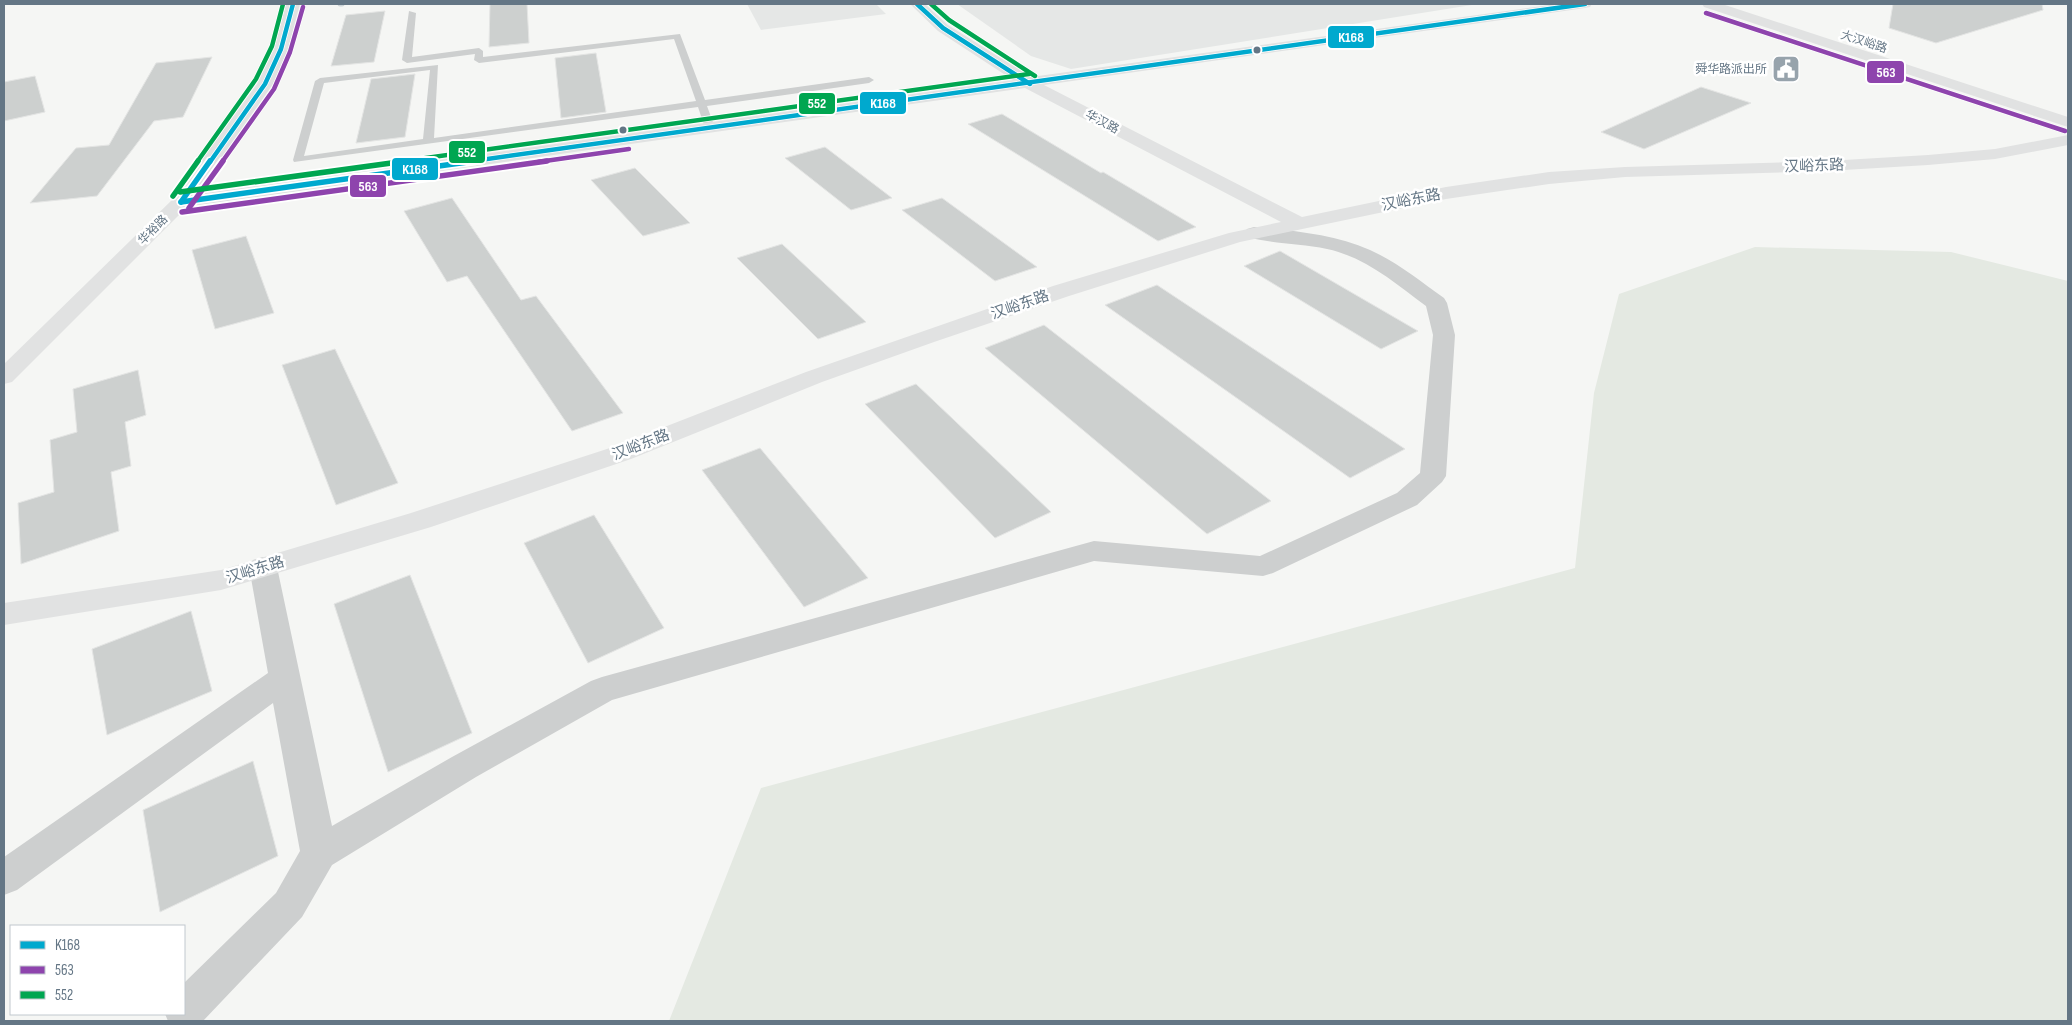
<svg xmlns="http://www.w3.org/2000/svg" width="2072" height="1025" font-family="'Sofia Sans Condensed','Noto Sans SC',sans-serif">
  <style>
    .built { fill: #e5e7e6 }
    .green { fill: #e4e9e2 }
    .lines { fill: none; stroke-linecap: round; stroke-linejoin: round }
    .stream { stroke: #ccd4d7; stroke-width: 5 }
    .building { fill: #cdd0cf; stroke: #e4e5e4 }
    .lane { fill: #cdcfcf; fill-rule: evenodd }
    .street { fill: #cdcfcf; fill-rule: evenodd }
    .secondary { fill: #e1e2e2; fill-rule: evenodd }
    .bus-1-far1-casing { stroke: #fff; stroke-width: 6 }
    .bus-1-casing { stroke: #fff; stroke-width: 9 }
    .bus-2-far1-casing { stroke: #fff; stroke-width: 6 }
    .bus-2-casing { stroke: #fff; stroke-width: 9 }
    .bus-3-far1-casing { stroke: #fff; stroke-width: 6 }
    .bus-3-casing { stroke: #fff; stroke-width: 9 }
    .bus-1-far1 { stroke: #00a9ce; stroke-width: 4.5 }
    .bus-1 { stroke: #00a9ce; stroke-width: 5.5 }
    .bus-2-far1 { stroke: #8e44ad; stroke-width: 4.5 }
    .bus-2 { stroke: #8e44ad; stroke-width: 5.5 }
    .bus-3-far1 { stroke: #00a651; stroke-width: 4.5 }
    .bus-3 { stroke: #00a651; stroke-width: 5.5 }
    .bus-dot { fill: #647685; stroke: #fff; stroke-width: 2 }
    .labels { text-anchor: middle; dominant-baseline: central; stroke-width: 5; stroke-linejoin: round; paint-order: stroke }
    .far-street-label { font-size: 12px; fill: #647685; stroke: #fff }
    .far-poi-label { font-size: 12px; fill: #647685; stroke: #fff; text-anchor: end }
    .street-label { font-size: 15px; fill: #647685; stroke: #fff }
    .line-badge { stroke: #fff; stroke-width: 2 }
    .badge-label { font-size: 14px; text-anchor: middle; font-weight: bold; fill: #fff }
  </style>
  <rect width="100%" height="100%" fill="#f5f6f4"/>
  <!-- built -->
  <g class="built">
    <path d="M747,4H876L886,14L761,30Z"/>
    <path d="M957,4H1478L1071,69L1031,56Z"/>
  </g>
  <!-- green -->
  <path class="green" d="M1755,247L1951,252L2068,281V1021H669L761,788L1575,568L1594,393L1619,294Z"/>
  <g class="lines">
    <!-- stream -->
    <path class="stream" d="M340,4H342"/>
  </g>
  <!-- building -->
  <g class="building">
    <path d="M490,4H527L529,43L489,47Z"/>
    <path d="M1893,4H2042L2043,10L1936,43L1889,28Z"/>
    <path d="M385,11L374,62L331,66L346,15Z"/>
    <path d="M596,53L606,112L561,118L555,58Z"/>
    <path d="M212,57L183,117L154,121L97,196L30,203L76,148L109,145L156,63Z"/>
    <path d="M415,74L405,137L356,143L371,79Z"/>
    <path d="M35,76L45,112L4,121V82Z"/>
    <path d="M1701,87L1751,103L1644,149L1601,132Z"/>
    <path d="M1002,114L1101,173L1103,172L1196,227L1158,241L968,124Z"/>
    <path d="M825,147L892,198L851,210L785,158Z"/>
    <path d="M635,168L690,223L643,236L591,180Z"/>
    <path d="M452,198L521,300L536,296L623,413L572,431L467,276L447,282L404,211Z"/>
    <path d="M942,198L1037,267L995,281L902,210Z"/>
    <path d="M246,236L274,313L215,329L192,250Z"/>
    <path d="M782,244L866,322L818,339L737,258Z"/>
    <path d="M1280,251L1418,331L1381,349L1244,266Z"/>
    <path d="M1157,285L1405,449L1350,478L1105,305Z"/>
    <path d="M1044,325L1271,501L1207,534L985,348Z"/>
    <path d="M335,349L398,483L336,505L282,365Z"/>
    <path d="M138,370L146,415L125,422L131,466L111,472L119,531L21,564L18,503L54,492L50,440L77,432L73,389Z"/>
    <path d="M916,384L1051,512L995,538L865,404Z"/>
    <path d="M760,448L868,578L804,607L702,470Z"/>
    <path d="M594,515L664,628L588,663L524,543Z"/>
    <path d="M410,575L472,733L388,772L334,604Z"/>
    <path d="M191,611L212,691L107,735L92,649Z"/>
    <path d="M253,761L278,856L160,912L143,810Z"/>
  </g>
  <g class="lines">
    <!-- lane -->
    <path class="lane" d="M409,11L416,13L412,57L479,48L483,51V57L680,34L705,100L869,77L874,80L869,83L707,106L715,128L710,131L705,128L698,107L294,162L293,160L315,81L320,78L438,65L434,138L696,101L674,39L479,63L474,60L475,54L407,63L402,60ZM430,70L423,139L304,156L324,83Z"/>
    <!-- street -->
    <path class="street" d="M1254,227C1293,231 1334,234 1370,250C1397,262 1420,281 1444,298L1447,303L1455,335L1446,476L1442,482L1417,505L1273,573L1263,576L1094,561L612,700L476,777L332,865L302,917L203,1021H168L165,1014H184V983L276,893L300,851L273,703L17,890L4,895V857L268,673L249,567L253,560L263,557L273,560L277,567L332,826L452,757L591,681L602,677L1094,541L1260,556L1397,493L1420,473L1433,335L1426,306C1395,283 1365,257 1327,249C1300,243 1273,244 1247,237L1244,233L1247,229Z"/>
    <!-- secondary -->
    <g class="secondary">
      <path d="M286,4H300L288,49L273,84L196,194L1013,80L938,31L910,4H925L948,25L1031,77L1557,4H1592L1590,7L1585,8L1044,85L1302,217L1446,187L1549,172L1625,167L1827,161L1928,155L1995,149L2068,135V145L1995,159L1928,165L1827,171L1625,177L1549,184L1446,199L1240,242L1069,296L934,342L822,382L631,459L431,527L221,590L4,625V603L221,570L411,513L613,447L806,372L1053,286L1229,233L1281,222L1025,88L187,207L12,382L4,384V364L174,198L257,84L274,49Z"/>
      <path d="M1702,4H1722L2068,117V127L1704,7Z"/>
    </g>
    <defs>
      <g id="bus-1-far1">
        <path d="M917,4L943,28L1030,84"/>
        <path d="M210,162L265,84L281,49L293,4"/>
        <path d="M466,162L1585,4"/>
      </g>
      <g id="bus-1">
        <path d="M181,202L475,161"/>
        <path d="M181,202L210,161"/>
      </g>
      <g id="bus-2-far1">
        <path d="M1706,13L2065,131"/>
        <path d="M222,162L274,89L290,52L303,7"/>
        <path d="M538,162L629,149"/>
      </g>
      <g id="bus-2">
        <path d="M189,208L223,161"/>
        <path d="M182,212L547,161"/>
      </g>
      <g id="bus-3-far1">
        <path d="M931,4L949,20L1035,76"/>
        <path d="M197,162L256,79L272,46L283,4"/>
        <path d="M397,162L1029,74"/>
      </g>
      <g id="bus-3">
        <path d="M180,192L406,161"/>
        <path d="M173,196L198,161"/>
      </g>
    </defs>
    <!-- bus-1-far1 casing -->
    <use href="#bus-1-far1" class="bus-1-far1-casing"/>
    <!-- bus-1 casing -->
    <use href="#bus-1" class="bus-1-casing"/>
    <!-- bus-2-far1 casing -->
    <use href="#bus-2-far1" class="bus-2-far1-casing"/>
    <!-- bus-2 casing -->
    <use href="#bus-2" class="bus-2-casing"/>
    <!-- bus-3-far1 casing -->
    <use href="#bus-3-far1" class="bus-3-far1-casing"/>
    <!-- bus-3 casing -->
    <use href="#bus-3" class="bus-3-casing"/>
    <!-- bus-1-far1 -->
    <use href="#bus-1-far1" class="bus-1-far1"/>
    <!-- bus-1 -->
    <use href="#bus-1" class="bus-1"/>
    <!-- bus-2-far1 -->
    <use href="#bus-2-far1" class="bus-2-far1"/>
    <!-- bus-2 -->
    <use href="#bus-2" class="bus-2"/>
    <!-- bus-3-far1 -->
    <use href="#bus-3-far1" class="bus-3-far1"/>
    <!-- bus-3 -->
    <use href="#bus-3" class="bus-3"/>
  </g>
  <!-- icons -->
  <defs>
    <symbol id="civic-square" viewBox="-11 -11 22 22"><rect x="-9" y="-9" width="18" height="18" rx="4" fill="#97a3ac" stroke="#fff"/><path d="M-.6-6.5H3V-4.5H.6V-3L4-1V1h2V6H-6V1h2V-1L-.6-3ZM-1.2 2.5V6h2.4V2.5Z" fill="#fff"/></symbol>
  </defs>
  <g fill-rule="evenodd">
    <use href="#civic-square" x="1770" y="53" width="32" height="32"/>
  </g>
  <!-- markers -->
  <g class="bus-dot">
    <circle cx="1257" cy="50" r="4.5"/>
    <circle cx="623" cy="130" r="4.5"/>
  </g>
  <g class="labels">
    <!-- far-street labels -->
    <g class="far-street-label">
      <text transform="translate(1864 42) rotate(18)">大汉峪路</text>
      <text transform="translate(1102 122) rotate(28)">华汉路</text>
      <text transform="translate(153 230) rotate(-45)">华裕路</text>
    </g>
    <!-- far-poi labels -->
    <g class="far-poi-label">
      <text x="1767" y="69">舜华路派出所</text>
    </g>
    <!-- street labels -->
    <g class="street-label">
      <text transform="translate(1814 166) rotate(-2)">汉峪东路</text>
      <text transform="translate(1411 200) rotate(-11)">汉峪东路</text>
      <text transform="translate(1020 305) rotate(-19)">汉峪东路</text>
      <text transform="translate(641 445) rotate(-21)">汉峪东路</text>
      <text transform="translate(255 570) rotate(-17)">汉峪东路</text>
    </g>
  </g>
  <g class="line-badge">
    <rect x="1327" y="25" width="48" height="24" rx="5" fill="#00a9ce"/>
    <rect x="1866" y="60" width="39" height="24" rx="5" fill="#8e44ad"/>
    <rect x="859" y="91" width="48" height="24" rx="5" fill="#00a9ce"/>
    <rect x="798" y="92" width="38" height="23" rx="5" fill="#00a651"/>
    <rect x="448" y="140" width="38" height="24" rx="5" fill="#00a651"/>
    <rect x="391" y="157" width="48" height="24" rx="5" fill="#00a9ce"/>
    <rect x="349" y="174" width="38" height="24" rx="5" fill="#8e44ad"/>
  </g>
  <g class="badge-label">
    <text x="1351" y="42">K168</text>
    <text x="1886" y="77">563</text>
    <text x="883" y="108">K168</text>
    <text x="817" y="108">552</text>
    <text x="467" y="157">552</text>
    <text x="415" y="174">K168</text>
    <text x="368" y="191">563</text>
  </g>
  <!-- border -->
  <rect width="2072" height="1025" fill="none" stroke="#647685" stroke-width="10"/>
  <!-- legend -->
  <rect x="10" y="925" width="175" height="90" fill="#ffffff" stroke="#c1c8ce"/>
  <rect x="20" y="941" width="25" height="8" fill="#00a9ce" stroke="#c1c8ce"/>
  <text x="55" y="950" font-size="15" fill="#647685">K168</text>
  <rect x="20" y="966" width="25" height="8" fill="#8e44ad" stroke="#c1c8ce"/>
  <text x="55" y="975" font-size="15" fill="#647685">563</text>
  <rect x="20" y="991" width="25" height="8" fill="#00a651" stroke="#c1c8ce"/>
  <text x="55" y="1000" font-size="15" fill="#647685">552</text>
</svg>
